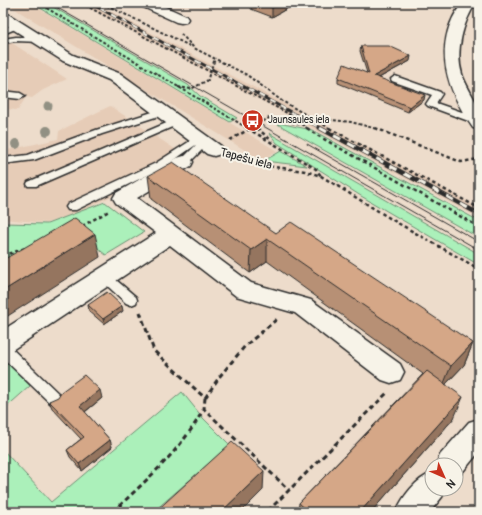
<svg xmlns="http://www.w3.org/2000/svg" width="482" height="515" font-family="Pangolin,sans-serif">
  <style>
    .built { fill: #e6ccb7 }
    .green { fill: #abf0ba; stroke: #6b8e72 }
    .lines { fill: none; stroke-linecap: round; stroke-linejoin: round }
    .lane-casing { stroke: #2b2b2b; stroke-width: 3 }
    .street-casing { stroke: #2b2b2b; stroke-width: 3 }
    .path-far2 { stroke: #2b2b2b; stroke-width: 2; stroke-dasharray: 3 2; stroke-linecap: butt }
    .path-far1 { stroke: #2b2b2b; stroke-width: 2.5; stroke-dasharray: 3.5 3; stroke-linecap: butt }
    .path { stroke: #2b2b2b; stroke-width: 3; stroke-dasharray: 5 3.5; stroke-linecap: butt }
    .lane { fill: #f7f3e8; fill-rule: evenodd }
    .street { fill: #f7f3e8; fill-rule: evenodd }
    .tram { stroke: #2b2b2b; stroke-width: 1 }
    .rail-far1-casing { stroke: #2b2b2b; stroke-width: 3 }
    .rail-casing { stroke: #2b2b2b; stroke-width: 4.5 }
    .rail-far1 { stroke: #f7f3e8; stroke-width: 2; stroke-dasharray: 6; stroke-linecap: butt }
    .rail { stroke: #f7f3e8; stroke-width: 3; stroke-dasharray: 8; stroke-linecap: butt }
    .tree { fill: #919083 }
    .wall { fill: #b79074; stroke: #2b2b2b }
    .shaded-wall { fill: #95755e; stroke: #2b2b2b }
    .building { fill: #d5a787; stroke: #2b2b2b }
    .labels { text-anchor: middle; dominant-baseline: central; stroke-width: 4; stroke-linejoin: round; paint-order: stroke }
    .far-poi-label { font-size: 10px; fill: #2b2b2b; stroke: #f7f3e8; text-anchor: start }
    .street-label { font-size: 12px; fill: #2b2b2b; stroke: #f7f3e8 }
  </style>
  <rect width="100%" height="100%" fill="#eddccb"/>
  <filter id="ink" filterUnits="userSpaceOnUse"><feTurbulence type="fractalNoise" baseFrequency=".025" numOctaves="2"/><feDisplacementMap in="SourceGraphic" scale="8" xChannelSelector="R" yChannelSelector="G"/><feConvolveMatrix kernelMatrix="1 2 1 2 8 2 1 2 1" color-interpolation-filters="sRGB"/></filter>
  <g filter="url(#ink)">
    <!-- built -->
    <g class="built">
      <path d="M5,3H30L277,151L261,160Z"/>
      <path d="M81,3H95L357,142L479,208V218Z"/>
      <path d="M9,41L67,79L43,90L32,98L26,97L18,110L3,109V44Z"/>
      <path d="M110,106L181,153L165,170L73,215L47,223L3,219V151L58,139L59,131Z"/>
    </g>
    <!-- green -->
    <g class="green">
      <path d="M32,3H46L188,85L200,96L237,118L230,122Z"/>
      <path d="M274,122L312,130L479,221V238Z"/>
      <path d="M269,133L479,254V265L361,196L277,143Z"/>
      <path d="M281,151L307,166L264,161Z"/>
      <path d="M105,202L144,232L106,255L79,234L3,279V223L47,224Z"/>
      <path d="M3,358L30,386L3,410Z"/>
      <path d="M182,392L203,418L230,445L153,512H3V450L51,502Z"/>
    </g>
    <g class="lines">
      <defs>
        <g id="lane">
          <path d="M17,23H20V27L3,34V29Z"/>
          <path d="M16,37L40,38L44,40L40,42L16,41L3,43V39Z"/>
          <path d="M395,76L440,92L442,94L436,103L479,118V123H474L428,106L426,104L432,95L392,81L391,79Z"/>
          <path d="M3,91L20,93L25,96L20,99L3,97Z"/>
          <path d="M162,109L167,112L165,114L102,134L34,160L3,164V158L28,155L96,130Z"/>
          <path d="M176,119L181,122L179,124L36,186H28L27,184L28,182Z"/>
          <path d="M198,136L202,137L203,139L202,141H208L209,143L188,164L184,165L179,162L197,144L164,167L76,210H68L66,207L68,204L156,163Z"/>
          <path d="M105,272L109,274L136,297L137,300L136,303L131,305L126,303L101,280L99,277L101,274Z"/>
          <path d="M3,343L8,345L60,395L62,399L60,403L55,405L50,403L3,358Z"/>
        </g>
        <g id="street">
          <path d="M139,3H157L186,16L188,19L186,22L181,23L176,22L141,6Z"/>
          <path d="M462,3H476C463,22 455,51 462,74C465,85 477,101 479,111C480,116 479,123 479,129L473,128C446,89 431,45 462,3Z"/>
          <path d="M3,13L8,14L73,55L121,74L221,146L223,150L221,154L214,156L207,154L109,80L63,61L3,23Z"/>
          <path d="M184,156L191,158L193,162L191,166L137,198L251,283L311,300L400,364L404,372L400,380L391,383L382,380L295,313L236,296L170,245L12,350L3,353V330L156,233L116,203L113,198L116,193L177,158Z"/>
          <path d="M479,419V452L460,475L456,476V465H436L440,455L469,422Z"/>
          <path d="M432,473V489H446L442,497L430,512H396C403,496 416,479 432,473Z"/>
        </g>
      </defs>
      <!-- lane casing -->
      <use href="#lane" class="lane-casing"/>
      <!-- street casing -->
      <use href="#street" class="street-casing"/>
      <!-- path-far2 -->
      <g class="path-far2">
        <path d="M38,3L249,129"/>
        <path d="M81,3L287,113L302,124"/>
        <path d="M102,3L192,47"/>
        <path d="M181,34L194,48L247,75L282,101L331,129"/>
        <path d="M178,87L191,89L208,80C209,72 212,67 215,59"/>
        <path d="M314,118L351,122L377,129"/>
        <path d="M255,126L258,129"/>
        <path d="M250,129L269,118L303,125L308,129"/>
      </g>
      <!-- path-far1 -->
      <g class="path-far1">
        <path d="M247,128L316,169L321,176"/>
        <path d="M257,128L272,141"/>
        <path d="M307,128L315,134L479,227"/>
        <path d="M329,128L479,208"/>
        <path d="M375,128L461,162L479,159"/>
        <path d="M230,140L251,128"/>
        <path d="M232,156L267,166L305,171L321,176L396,222L479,269"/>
        <path d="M82,226L109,211"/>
        <path d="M3,256L25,248"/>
      </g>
      <!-- path -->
      <g class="path">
        <path d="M140,312L154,351L205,398L204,409L289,490"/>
        <path d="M205,398L220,376L245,346L277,319"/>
        <path d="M268,511L387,393"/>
        <path d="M113,512C146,480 181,451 203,410"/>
      </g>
      <!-- lane -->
      <use href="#lane" class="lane"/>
      <!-- street -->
      <use href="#street" class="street"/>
      <!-- tram -->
      <g class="tram">
        <path d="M49,3L479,250"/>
        <path d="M307,144L479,242"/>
      </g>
      <defs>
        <path id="rail-far1" d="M90,3L322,129"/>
        <path id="rail" d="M320,128L479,214"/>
      </defs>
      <!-- rail-far1 casing -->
      <use href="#rail-far1" class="rail-far1-casing"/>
      <!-- rail casing -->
      <use href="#rail" class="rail-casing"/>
      <!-- rail-far1 -->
      <use href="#rail-far1" class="rail-far1"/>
      <!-- rail -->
      <use href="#rail" class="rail"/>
    </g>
    <!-- trees -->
    <g class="tree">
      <circle cx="48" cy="106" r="4.5"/>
      <circle cx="47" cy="131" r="5"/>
      <circle cx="16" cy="144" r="5"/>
    </g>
    <!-- wall -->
    <g class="wall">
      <path d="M251,3H297L272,17L251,9Z"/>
      <path d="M361,46L410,61L379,78L424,100L408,112L338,83V78L367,73L360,51Z"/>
      <path d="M148,176L276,233L473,343L464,365L446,384L454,418L371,512H298L299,503L423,374L267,261L250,273L151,199Z"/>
      <path d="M88,305L123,311L104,324L89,311Z"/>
      <path d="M102,398L85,412L110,440L112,447L82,471L70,457L67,450L81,439L52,408L49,401Z"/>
    </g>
    <!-- shaded-wall -->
    <g class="shaded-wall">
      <path d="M281,3H297L272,17V8Z"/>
      <path d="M411,56L410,61L373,81L374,76Z"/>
      <path d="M425,95L424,100L408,112L410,107Z"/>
      <path d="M95,234L100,257L3,319V291Z"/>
      <path d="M267,239V261L250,273L251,250Z"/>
      <path d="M122,306L123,311L104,324L103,319Z"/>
      <path d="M473,343L464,365L442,388L451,366Z"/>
      <path d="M100,390L102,398L82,414L80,406Z"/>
      <path d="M463,397L454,418L371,512H360Z"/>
      <path d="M110,440L112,447L82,471L79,464Z"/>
      <path d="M264,471L263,490L241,512H221Z"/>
    </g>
    <!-- building -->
    <g class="building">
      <path d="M259,3H281L272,8Z"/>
      <path d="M361,46H389L411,56L374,76L425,95L410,107L338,78L344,64L369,74Z"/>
      <path d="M173,162L276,233L291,222L473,343L451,366L267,239L251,250L148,176Z"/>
      <path d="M75,218L95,234L3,291V260Z"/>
      <path d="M107,292L122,306L103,319L88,305Z"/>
      <path d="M427,371L463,397L360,512H309L299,503Z"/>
      <path d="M84,375L100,390L80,406L110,440L79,464L67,450L84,437L49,401L58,397L61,392Z"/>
      <path d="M232,442L264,471L221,512H155Z"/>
    </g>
  </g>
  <!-- icons -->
  <defs>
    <symbol id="bus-disc" viewBox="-11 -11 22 22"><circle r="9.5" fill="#c8321e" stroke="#f7f3e8"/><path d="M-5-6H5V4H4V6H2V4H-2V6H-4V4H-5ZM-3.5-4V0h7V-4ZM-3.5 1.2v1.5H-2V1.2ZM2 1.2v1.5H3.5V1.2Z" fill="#fff"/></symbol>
  </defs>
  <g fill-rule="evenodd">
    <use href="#bus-disc" x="240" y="108" width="25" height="25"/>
  </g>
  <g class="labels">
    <!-- far-poi labels -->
    <g class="far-poi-label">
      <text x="268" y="120">Jaunsaules iela</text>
    </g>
    <!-- street labels -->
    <g class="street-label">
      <text transform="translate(246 159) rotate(15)">Tapešu iela</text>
    </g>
  </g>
  <!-- margin -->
  <rect width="482" height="515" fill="none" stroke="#f7f3e8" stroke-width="16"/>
  <rect x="8" y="8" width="466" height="499" fill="none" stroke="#2b2b2b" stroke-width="1.5" filter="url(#ink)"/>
  <!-- north arrow -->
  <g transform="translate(444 477) rotate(135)"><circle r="19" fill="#f7f3e8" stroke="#a5a39c"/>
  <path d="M0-3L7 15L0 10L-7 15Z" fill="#c8321e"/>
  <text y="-6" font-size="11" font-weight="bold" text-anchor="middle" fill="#2b2b2b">N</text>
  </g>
</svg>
